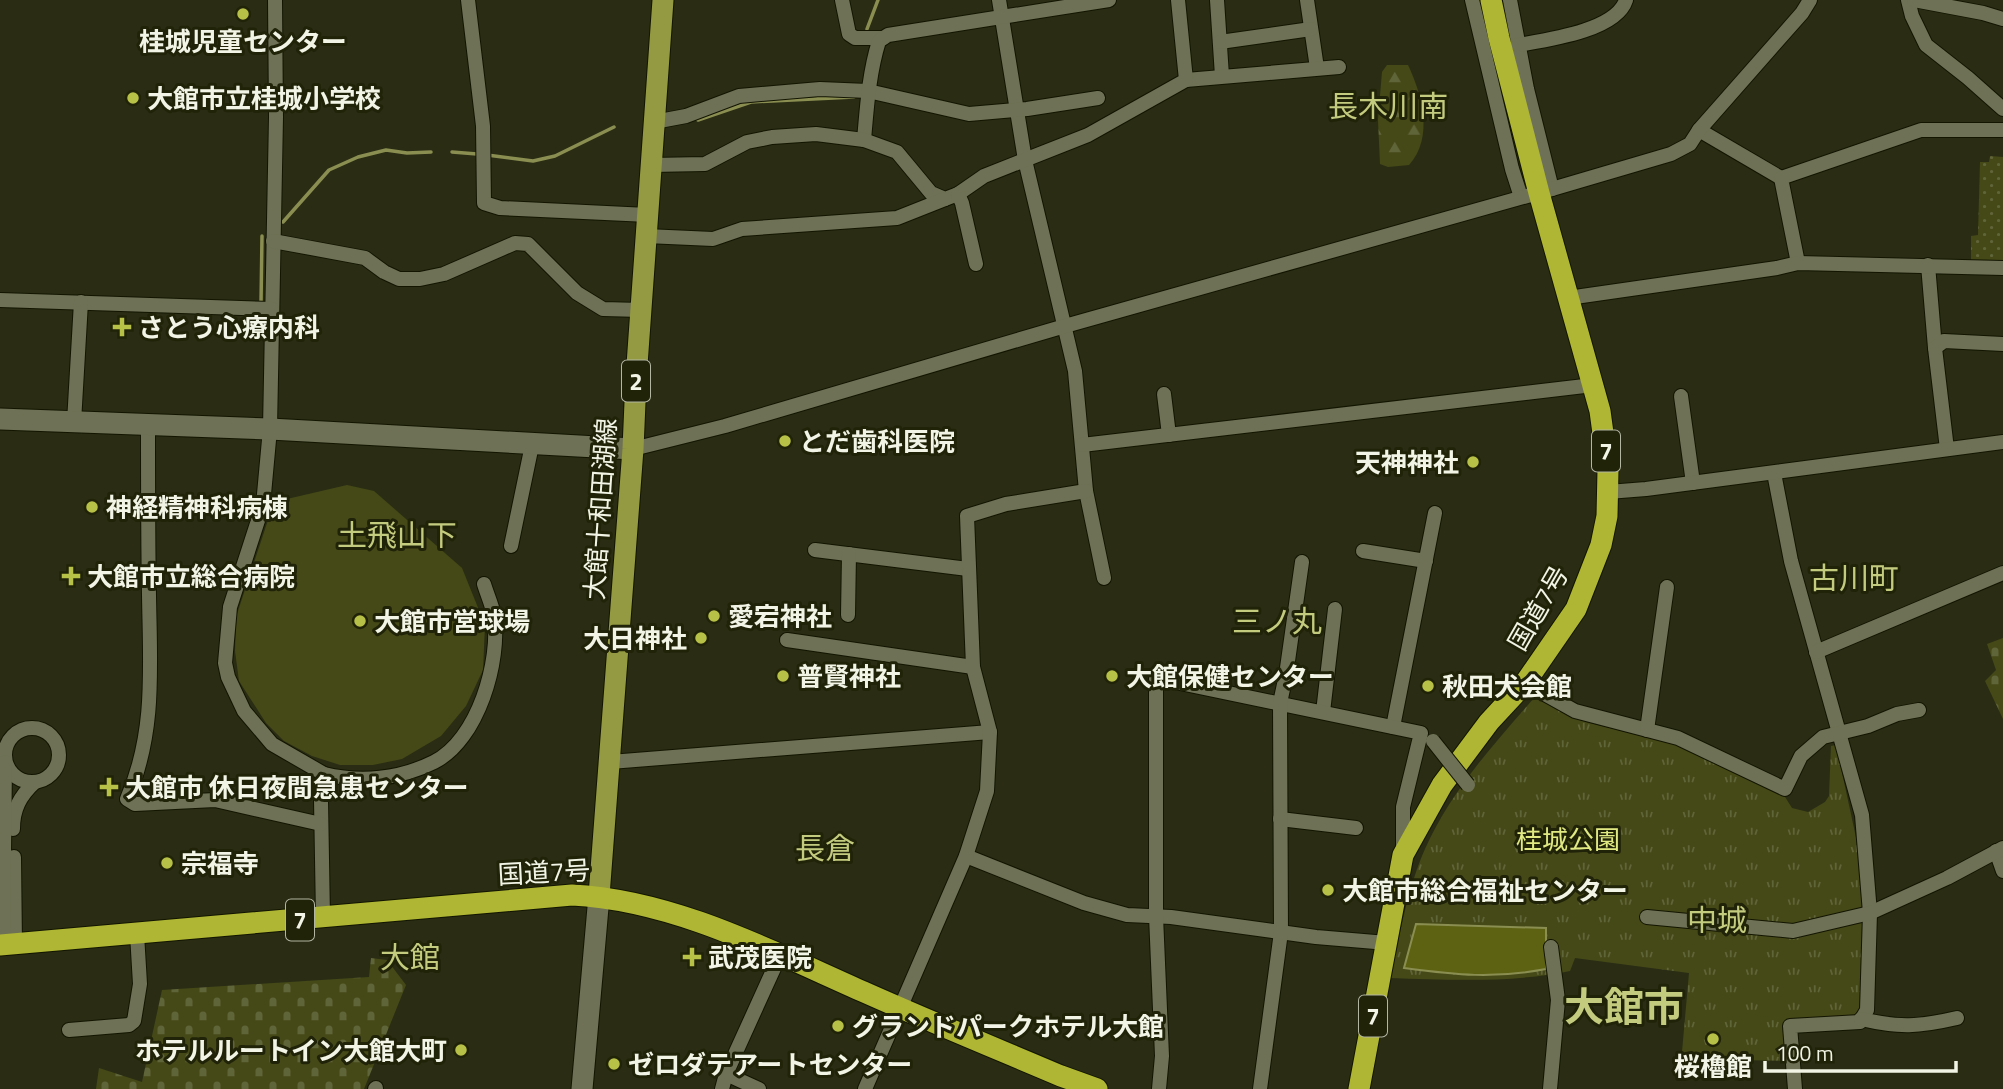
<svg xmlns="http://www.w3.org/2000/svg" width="2003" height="1089" font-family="'Titillium Web','Noto Sans JP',sans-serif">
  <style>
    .grass { fill: url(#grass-dots) }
    .forest { fill: url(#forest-firs) }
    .cemetery { fill: url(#cemetery-stones) }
    .park { fill: url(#park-tufts) }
    .pitch { fill: #454917 }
    .water { fill: #5d6212; stroke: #8a8e51; stroke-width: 2 }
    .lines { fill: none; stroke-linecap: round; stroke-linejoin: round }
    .stream { stroke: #8a8e51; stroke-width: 3.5 }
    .street-casing { stroke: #131500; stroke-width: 16 }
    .secondary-casing { stroke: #131500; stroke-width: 23 }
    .primary-casing { stroke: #131500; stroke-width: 23 }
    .highway-casing { stroke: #131500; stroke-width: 23 }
    .street { stroke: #6e7155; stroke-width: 14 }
    .secondary { stroke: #6e7155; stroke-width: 21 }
    .primary { stroke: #949a41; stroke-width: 21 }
    .highway { stroke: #aeb633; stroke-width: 21 }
    .street-bridge-casing { stroke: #131500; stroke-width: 16; stroke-linecap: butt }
    .street-bridge { stroke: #6e7155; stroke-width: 14 }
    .poi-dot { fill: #b8c147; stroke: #212309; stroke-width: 2.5 }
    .labels { text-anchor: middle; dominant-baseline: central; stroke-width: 6; stroke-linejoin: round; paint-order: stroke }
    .shield { fill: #212309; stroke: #b3b6a3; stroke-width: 2 }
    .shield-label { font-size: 24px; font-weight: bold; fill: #f2f5e5 }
    .poi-label { font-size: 26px; font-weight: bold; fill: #f2f5e5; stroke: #212309; text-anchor: start }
    .street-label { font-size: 26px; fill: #f2f5e5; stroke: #212309 }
    .park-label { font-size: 26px; fill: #e0e982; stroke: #212309 }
    .quarter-label { font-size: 30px; fill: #c3cb7e; stroke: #212309 }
    .town-label { font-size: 40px; font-weight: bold; fill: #c3cb7e; stroke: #212309 }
  </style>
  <defs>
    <pattern id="grass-dots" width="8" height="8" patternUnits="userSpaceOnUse" patternTransform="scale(1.75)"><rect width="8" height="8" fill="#454917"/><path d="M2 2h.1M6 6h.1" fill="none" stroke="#606439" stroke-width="1.8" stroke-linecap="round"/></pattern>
    <pattern id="forest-firs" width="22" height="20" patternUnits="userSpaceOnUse" patternTransform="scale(1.75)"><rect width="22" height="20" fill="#454917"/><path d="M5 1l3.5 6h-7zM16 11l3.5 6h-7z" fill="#606439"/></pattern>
    <pattern id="cemetery-stones" width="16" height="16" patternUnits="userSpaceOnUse" patternTransform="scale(1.75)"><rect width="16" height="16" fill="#454917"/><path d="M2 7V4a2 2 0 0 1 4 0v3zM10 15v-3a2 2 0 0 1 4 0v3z" fill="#606439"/></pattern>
    <pattern id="park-tufts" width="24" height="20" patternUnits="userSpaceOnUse" patternTransform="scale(1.75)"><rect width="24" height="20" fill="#454917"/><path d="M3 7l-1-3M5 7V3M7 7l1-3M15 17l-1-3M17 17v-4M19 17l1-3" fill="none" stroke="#606439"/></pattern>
  </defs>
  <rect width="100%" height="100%" fill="#2a2d13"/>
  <!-- grass -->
  <path class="grass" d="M1990,156L2003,157V263L1971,262V236L1978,235L1980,162H1989Z"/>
  <!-- forest -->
  <path class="forest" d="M1387,65H1408C1422,95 1434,137 1409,165L1388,167L1380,164L1378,120L1382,72Z"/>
  <!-- cemetery -->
  <g class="cemetery">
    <path d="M2003,638V719L1985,681L1996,670L1987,644Z"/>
    <path d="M371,958L387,960L406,985L364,1089H96L99,1068L142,1082L162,990L369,977Z"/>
  </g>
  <!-- park -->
  <path class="park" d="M1534,698L1586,722L1676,745L1785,797L1792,808L1808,812L1825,802L1829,796L1831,746L1836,745L1866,884L1861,1010L1856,1016L1786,1024L1788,1061L1686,1059L1682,1052L1689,973L1575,958L1570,971C1511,983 1451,980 1391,978C1399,937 1408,887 1425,849C1451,791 1493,745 1534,698Z"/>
  <!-- pitch -->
  <path class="pitch" d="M347,485L374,491L462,568L485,625L483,670L466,706L441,736L402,759L373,765H340L312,756L284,741L266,723L239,681L235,651L236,617L274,502Z"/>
  <!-- water -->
  <path class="water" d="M1416,924L1546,928V969C1492,979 1457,975 1404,968Z"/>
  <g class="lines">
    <!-- stream -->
    <g class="stream">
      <path d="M867,29L878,0"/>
      <path d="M698,120L751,102L854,97"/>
      <path d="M452,152L477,154"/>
      <path d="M487,155L533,161L555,156L614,127"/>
      <path d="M283,222L329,170L358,157L386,150L407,153L431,152"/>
      <path d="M261,303L262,236"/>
    </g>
    <defs>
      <g id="street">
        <path d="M275,0L276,117L270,429L263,505L230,607L225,663L228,677L244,711L272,744L324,774L321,800L323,918"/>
        <path d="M468,0L483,126L484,203L500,208L648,215"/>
        <path d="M842,0L849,34L855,38H883"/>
        <path d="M999,0L1025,160L1075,371L1086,491L1104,578"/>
        <path d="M1217,0L1222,76"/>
        <path d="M1307,0L1317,68"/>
        <path d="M1472,0L1512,169L1521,197"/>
        <path d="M1510,0L1527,89L1552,189"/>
        <path d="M1908,0L1912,16L1926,45L1968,78L2003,109"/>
        <path d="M1914,0L1983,13L2003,19"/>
        <path d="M1220,42L1311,29"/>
        <path d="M1518,45C1546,40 1616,31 1626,0"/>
        <path d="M1186,80L1339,67"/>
        <path d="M654,122L686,116L739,96L820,89L868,91L969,114L1027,109L1098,98"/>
        <path d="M1699,130L1781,178"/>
        <path d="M864,140C867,106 869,73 879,41L888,35L1109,0"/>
        <path d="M651,165L705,164L747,142L772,137L816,134L864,140L897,152L931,193L945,199L958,194L984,176L1088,135L1186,80L1178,0"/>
        <path d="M958,194L962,203L976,264"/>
        <path d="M646,236L713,239L742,229L897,218L945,199"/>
        <path d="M273,241L365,258L384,272L399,279H420L444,274L515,243L528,244L577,293L603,309L641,310"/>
        <path d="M1798,263L1781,178L1921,130H2003"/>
        <path d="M1928,265L1935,348"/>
        <path d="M1568,298L1777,268L1798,263L2003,268"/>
        <path d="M0,300L272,309"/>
        <path d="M1164,394L1169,435"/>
        <path d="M1681,396L1693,483"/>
        <path d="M74,422L81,302"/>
        <path d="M148,425C148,481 148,538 149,595C150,667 156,732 127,799L135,804L215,800L321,824"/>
        <path d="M1082,445L1593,385"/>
        <path d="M633,449L725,426L1065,326L1552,189L1671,154L1690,144L1699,130L1802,13L1810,0"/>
        <path d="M1947,449L1935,348L1944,341L2003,344"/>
        <path d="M1774,473L1791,561L1862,815L1870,913L1867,1010L1860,1022L1790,1026L1795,1089"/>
        <path d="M1608,492L1646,489L2003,442"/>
        <path d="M511,546L532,445"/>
        <path d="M815,550L968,569"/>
        <path d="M1363,551L1426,561"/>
        <path d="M848,615L849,554"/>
        <path d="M787,640L973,667"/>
        <path d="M1816,652L2003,573"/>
        <path d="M1525,683L1575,711L1678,738L1785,789L1801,756L1823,737L1868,726L1897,714L1919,710"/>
        <path d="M1323,712L1335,609"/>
        <path d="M1393,727L1435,513"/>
        <circle cx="32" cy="755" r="27"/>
        <path d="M1647,730L1667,587"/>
        <path d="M610,762L990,732"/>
        <path d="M324,774C361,783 400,779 434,762C478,740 501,661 494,615C492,605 487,594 484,584"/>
        <path d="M1280,819L1356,828"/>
        <path d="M13,829C13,809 20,796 35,782"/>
        <path d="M1996,851L2003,871"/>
        <path d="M966,856L1084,903L1127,915L1171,917L1316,937L1387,943"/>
        <path d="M14,857L15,945"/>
        <path d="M1647,917L1793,931L1870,913L1947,878L2003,848"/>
        <path d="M3,945L5,762"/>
        <path d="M1861,1019C1900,1028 1918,1027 1957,1018"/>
        <path d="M69,1030L129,1025L134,1021L140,984L137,934"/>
        <path d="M726,1074L759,1089"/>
        <path d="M375,1089L376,1088"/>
        <path d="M722,1089L726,1074L780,955"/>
        <path d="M865,1089L966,856L987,791L990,732L973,667L967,516L1006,504L1086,491"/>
        <path d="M1159,1089L1162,1056L1156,916V678L1421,733L1403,807V852"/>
        <path d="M1260,1089L1281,932L1280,703L1286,675L1302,562"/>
        <path d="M1550,1089L1558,1000L1551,947"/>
      </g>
      <g id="secondary">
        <path d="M0,419L270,429L633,449"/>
        <path d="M582,1089L599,896"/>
      </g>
      <path id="primary" d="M599,896L633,449L636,379L663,0"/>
      <g id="highway">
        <path d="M0,945L572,895C674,900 771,951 864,992C929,1021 995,1048 1061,1076L1097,1089"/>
        <path d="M1359,1089L1403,855L1442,785L1489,722L1525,683L1576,609L1601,545L1607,516L1608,470L1600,411L1539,193L1499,38L1491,0"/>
      </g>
    </defs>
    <!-- street casing -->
    <use href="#street" class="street-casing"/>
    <!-- secondary casing -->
    <use href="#secondary" class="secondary-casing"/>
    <!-- primary casing -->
    <use href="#primary" class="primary-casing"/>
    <!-- highway casing -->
    <use href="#highway" class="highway-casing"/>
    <!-- street -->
    <use href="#street" class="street"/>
    <!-- secondary -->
    <use href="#secondary" class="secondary"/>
    <!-- primary -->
    <use href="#primary" class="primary"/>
    <!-- highway -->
    <use href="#highway" class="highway"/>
    <defs>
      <path id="street-bridge" d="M1433,741L1468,785"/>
    </defs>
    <!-- street-bridge casing -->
    <use href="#street-bridge" class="street-bridge-casing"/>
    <!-- street-bridge -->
    <use href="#street-bridge" class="street-bridge"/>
  </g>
  <!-- markers -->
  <g class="poi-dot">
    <circle cx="243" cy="14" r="7"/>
    <circle cx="133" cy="98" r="7"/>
    <path d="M118.5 316.5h7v7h7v7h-7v7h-7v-7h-7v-7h7z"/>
    <circle cx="785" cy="441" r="7"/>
    <circle cx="1473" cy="462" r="7"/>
    <circle cx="92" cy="507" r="7"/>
    <path d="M67.5 565.5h7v7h7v7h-7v7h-7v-7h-7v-7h7z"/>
    <circle cx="714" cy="616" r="7"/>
    <circle cx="360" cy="621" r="7"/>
    <circle cx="701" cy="638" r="7"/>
    <circle cx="783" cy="676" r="7"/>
    <circle cx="1112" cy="676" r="7"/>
    <circle cx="1428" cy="686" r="7"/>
    <path d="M105.5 776.5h7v7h7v7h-7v7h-7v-7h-7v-7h7z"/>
    <circle cx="167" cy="863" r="7"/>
    <circle cx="1328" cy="890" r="7"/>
    <path d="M688.5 946.5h7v7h7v7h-7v7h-7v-7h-7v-7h7z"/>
    <circle cx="838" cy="1026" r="7"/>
    <circle cx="1713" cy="1039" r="7"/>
    <circle cx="461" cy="1050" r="7"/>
    <circle cx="614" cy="1064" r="7"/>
  </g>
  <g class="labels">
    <!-- shield labels -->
    <g class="shield">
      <rect x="622" y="360.5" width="28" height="41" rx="5"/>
      <rect x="1592" y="430.5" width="28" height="41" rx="5"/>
      <rect x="286" y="899.5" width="28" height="41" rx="5"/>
      <rect x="1359" y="995.5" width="28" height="41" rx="5"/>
    </g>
    <g class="shield-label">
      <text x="636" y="381">2</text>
      <text x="1606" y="451">7</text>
      <text x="300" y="920">7</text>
      <text x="1373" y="1016">7</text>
    </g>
    <!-- poi labels -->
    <g class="poi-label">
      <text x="243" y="41" text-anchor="middle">桂城児童センター</text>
      <text x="147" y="98">大館市立桂城小学校</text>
      <text x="138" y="327">さとう心療内科</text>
      <text x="799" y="441">とだ歯科医院</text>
      <text x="1459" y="462" text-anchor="end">天神神社</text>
      <text x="106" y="507">神経精神科病棟</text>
      <text x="87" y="576">大館市立総合病院</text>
      <text x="728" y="616">愛宕神社</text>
      <text x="374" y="621">大館市営球場</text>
      <text x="687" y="638" text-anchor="end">大日神社</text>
      <text x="797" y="676">普賢神社</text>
      <text x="1126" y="676">大館保健センター</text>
      <text x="1442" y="686">秋田犬会館</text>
      <text x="125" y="787">大館市 休日夜間急患センター</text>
      <text x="181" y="863">宗福寺</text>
      <text x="1342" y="890">大館市総合福祉センター</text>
      <text x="708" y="957">武茂医院</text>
      <text x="852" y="1026">グランドパークホテル大館</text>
      <text x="447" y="1050" text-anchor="end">ホテルルートイン大館大町</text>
      <text x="628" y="1064">ゼロダテアートセンター</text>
      <text x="1713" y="1066" text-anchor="middle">桜櫓館</text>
    </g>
    <!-- street labels -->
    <g class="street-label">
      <text transform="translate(600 509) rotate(-86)">大館十和田湖線</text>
      <text transform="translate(1538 608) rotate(-60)">国道7号</text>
      <text transform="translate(544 872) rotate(-3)">国道7号</text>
    </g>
    <!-- park labels -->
    <g class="park-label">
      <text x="1568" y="839">桂城公園</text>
    </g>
    <!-- quarter labels -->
    <g class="quarter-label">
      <text x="1388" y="106">長木川南</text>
      <text x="397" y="535">土飛山下</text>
      <text x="1854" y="578">古川町</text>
      <text x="1277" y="621">三ノ丸</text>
      <text x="825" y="848">長倉</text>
      <text x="1717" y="920">中城</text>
      <text x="410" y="957">大館</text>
    </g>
    <!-- town labels -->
    <g class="town-label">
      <text x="1624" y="1006">大館市</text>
    </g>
  </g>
  <!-- scale -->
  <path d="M1765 1061v10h191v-10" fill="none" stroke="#f2f5e5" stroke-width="3.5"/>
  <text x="1776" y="1061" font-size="21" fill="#f2f5e5" stroke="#212309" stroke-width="5" paint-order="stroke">100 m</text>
</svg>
